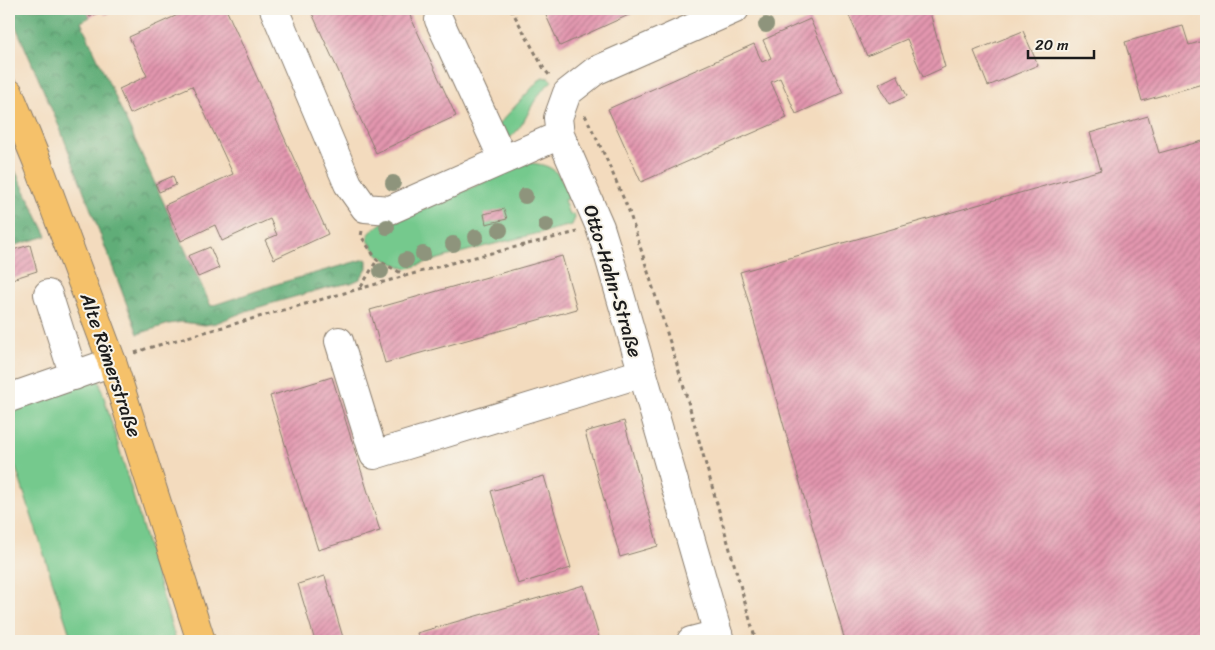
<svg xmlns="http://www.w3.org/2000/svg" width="1215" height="650" font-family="Sriracha,sans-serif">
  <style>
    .grass { fill: #75c98d; stroke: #487254 }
    .forest { fill: url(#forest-crowns); stroke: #3e644a }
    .building { fill: url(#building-hatch) }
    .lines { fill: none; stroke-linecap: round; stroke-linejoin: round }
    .minor-casing { stroke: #887c6d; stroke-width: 30 }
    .major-casing { stroke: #887c6d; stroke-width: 30 }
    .path { stroke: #887c6d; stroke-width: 3; stroke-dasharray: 4 4; stroke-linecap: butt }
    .minor { stroke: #fff; stroke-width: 28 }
    .major { stroke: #f5c16b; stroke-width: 28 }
    .tree { fill: #8e947b }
    .labels { text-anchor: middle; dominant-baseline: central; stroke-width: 4; stroke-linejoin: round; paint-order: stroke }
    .street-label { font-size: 19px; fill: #1c1c1c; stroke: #f7f3e8 }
  </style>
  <defs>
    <pattern id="forest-crowns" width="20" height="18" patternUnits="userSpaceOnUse" patternTransform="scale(1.25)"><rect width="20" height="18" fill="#60ad78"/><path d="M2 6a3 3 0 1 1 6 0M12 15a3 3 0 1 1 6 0" fill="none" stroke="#4e8c62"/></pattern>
    <pattern id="building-hatch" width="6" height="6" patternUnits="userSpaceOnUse" patternTransform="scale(1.25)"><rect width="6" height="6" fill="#e396af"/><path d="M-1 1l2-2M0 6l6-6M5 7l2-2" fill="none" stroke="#b77a8e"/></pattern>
  </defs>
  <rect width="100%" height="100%" fill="#f7f3e8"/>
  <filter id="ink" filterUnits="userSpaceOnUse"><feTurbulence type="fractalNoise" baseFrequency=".02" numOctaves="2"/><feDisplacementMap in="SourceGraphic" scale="10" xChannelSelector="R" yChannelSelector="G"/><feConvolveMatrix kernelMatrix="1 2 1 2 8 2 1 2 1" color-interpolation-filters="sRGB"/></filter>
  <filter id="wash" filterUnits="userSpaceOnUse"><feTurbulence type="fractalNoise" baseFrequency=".0096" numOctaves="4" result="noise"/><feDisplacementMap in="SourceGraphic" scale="20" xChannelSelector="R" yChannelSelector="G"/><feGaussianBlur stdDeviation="1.12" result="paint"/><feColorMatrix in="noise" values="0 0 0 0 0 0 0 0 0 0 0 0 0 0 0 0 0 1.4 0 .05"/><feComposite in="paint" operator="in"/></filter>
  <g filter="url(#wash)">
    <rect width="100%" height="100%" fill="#f3dbbe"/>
    <!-- grass -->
    <g class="grass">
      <path d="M542,77L549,78L552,81C548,85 544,88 541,92C528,108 527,123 510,138L498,125Z"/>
      <path d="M528,163C555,164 562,175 569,198L564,200L569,215L574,214L575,218L572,225C516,239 461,251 406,269L386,260L377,253L367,239C369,231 377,227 383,222L390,224L518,167Z"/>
      <path d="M98,377L176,641H72L15,465L9,467V408Z"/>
    </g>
    <!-- forest -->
    <g class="forest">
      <path d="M9,9H86L90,17L81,22L211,306L280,283L365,259L367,260V268L360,279L351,283L329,287L294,297L249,310L216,323L205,325L182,322L169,324L138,334L61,131L17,29L9,13Z"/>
      <path d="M9,158L47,236L9,247Z"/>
    </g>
    <g id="blocks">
      <!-- building -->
      <g class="building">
        <path d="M86,9H118L105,15L102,11L90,17Z"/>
        <path d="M191,9H226L328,234L274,259L265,240L277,235L270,219L222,241L215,225L181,241L165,205L233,174L192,86L130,114L119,89L147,76L129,37Z"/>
        <path d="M310,9H376L380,18L400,9H407L456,116L376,153Z"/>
        <path d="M543,9H642L560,46Z"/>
        <path d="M846,9H929L945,67L923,77L907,39L867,56Z"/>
        <path d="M810,19L843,93L796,114L780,78L771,82L787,118L641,182L608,109L754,44L762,62L771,58L763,40Z"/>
        <path d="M1183,26L1189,45L1206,40V83L1142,101L1125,42Z"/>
        <path d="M1023,31L1038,65L988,86L974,51Z"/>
        <path d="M897,75L907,96L890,104L879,84Z"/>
        <path d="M1148,116L1159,153L1206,140V641H845L740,272L1101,170L1090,133Z"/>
        <path d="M173,176L176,185L159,192L155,184Z"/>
        <path d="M504,209L507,219L486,224L484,214Z"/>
        <path d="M30,245L37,271L9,280V251Z"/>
        <path d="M210,247L219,268L198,277L188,256Z"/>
        <path d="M562,256L577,309L385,363L370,310Z"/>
        <path d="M332,377L380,531L318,550L270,396Z"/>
        <path d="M624,421L658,546L620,557L585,432Z"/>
        <path d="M544,476L571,568L518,584L491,491Z"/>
        <path d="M325,576L344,641H315L298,584Z"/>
        <path d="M584,585L600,641H420L417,633Z"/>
      </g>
    </g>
  </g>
  <g filter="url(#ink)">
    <use href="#blocks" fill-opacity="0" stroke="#887c6d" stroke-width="1"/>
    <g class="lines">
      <defs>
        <g id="minor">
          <path d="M274,9L348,184L365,208L390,210L560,135"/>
          <path d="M439,20L503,159"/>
          <path d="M48,294L74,376"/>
          <path d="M339,341L374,455L642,373"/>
          <path d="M9,398L112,362"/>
          <path d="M691,641L718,634"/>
          <path d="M720,641L608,253L600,227L560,135L558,118L567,93L595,71L735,9"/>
        </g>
        <path id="major" d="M9,93L37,161L112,362L201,641"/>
      </defs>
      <!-- minor casing -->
      <use href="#minor" class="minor-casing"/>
      <!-- major casing -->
      <use href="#major" class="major-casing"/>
      <!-- path -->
      <g class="path">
        <path d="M511,9L544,69L551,77"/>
        <path d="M585,115L606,158L629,211L683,384L756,641"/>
        <path d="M362,231L361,236L377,260L405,275"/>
        <path d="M361,287L377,260"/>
        <path d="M135,353L148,348L455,262L577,232"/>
      </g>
      <!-- minor -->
      <use href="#minor" class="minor"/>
      <!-- major -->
      <use href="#major" class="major"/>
    </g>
    <!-- trees -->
    <g class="tree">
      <circle cx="766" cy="25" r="8"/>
      <circle cx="393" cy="183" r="8"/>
      <circle cx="525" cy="196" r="8"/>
      <circle cx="546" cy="225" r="8"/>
      <circle cx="387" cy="227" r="8"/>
      <circle cx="500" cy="230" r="8"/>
      <circle cx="476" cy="237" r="8"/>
      <circle cx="453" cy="244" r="8"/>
      <circle cx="423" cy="254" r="8"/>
      <circle cx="406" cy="260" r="8"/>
      <circle cx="381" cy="271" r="8"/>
    </g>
  </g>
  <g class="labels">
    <!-- street labels -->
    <g class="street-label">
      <text transform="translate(613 281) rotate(73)">Otto-Hahn-Straße</text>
      <text transform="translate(111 365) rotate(71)">Alte Römerstraße</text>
    </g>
  </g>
  <!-- margin -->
  <rect width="1215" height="650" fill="none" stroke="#f7f3e8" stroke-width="30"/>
  <!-- scale -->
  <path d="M1028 50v8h66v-8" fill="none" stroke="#1c1c1c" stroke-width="2.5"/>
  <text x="1035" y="50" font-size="15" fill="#1c1c1c" stroke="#f7f3e8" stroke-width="4" paint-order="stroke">20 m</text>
</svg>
